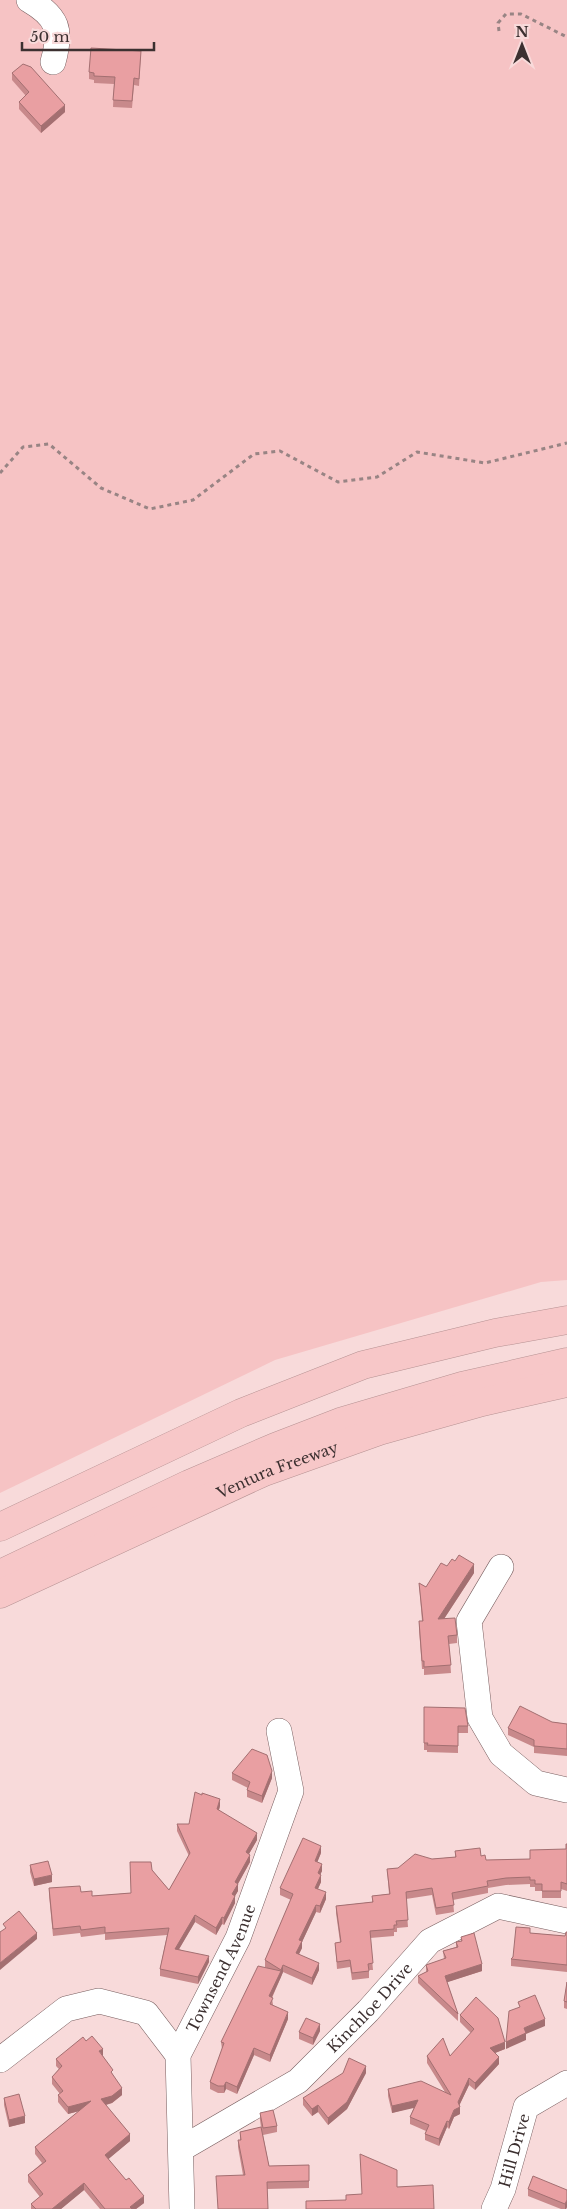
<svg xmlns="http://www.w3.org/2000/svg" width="567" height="2209" font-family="'Libre Baskerville',serif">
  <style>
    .green { fill: #f6c3c4 }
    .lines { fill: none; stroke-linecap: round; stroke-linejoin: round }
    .minor-casing { stroke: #795f60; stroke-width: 26 }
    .highway-casing { stroke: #b69293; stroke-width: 29 }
    .path { stroke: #988484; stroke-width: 3; stroke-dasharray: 4 4; stroke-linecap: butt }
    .minor { stroke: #fff; stroke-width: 25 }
    .highway { stroke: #f7c7c8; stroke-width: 28 }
    .wall { fill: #c8898b }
    .shaded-wall { fill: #a36f71 }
    .building { fill: #e99fa2; stroke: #a36f71 }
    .labels { text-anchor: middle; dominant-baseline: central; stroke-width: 4.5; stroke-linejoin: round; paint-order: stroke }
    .street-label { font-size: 15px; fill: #3c3030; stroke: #f8dada }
  </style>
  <rect width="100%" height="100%" fill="#f8dada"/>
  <!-- green -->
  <path class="green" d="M0,0H567V1280L541,1282L275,1360L0,1493Z"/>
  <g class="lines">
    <defs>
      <g id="minor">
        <path d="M29,0C58,17 62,30 53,62"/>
        <path d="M501,1567L469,1621L480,1718L501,1754L536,1783L567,1790"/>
        <path d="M0,2060L66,2009L99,2001L146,2013L178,2055"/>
        <path id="s1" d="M181,2149L298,2081L368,2011L430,1941L498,1906L567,1921"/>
        <path id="s2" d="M182,2209L178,2055L238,1938L291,1791L279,1731"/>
        <path id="s3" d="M494,2209L503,2189L526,2107L567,2083"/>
      </g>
      <g id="highway">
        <path d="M0,1527L241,1413L363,1365L495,1333L567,1320"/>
        <path d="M0,1574L189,1484L275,1447L340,1422L462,1386L567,1362"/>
        <path id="s4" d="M0,1594L264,1472L379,1431L482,1402L567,1383"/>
      </g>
    </defs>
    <!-- minor casing -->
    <use href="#minor" class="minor-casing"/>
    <!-- highway casing -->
    <use href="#highway" class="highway-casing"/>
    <!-- path -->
    <g class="path">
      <path d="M499,31L498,23L506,14H521L567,37"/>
      <path d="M0,473L23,447L49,444L101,488L150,509L193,500L254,454L280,451L338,482L377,477L417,452L485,463L567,443"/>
    </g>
    <!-- minor -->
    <use href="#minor" class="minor"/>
    <!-- highway -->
    <use href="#highway" class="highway"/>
  </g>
  <!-- wall -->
  <g class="wall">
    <path d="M141,51L139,86L134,85L132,108L113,107L114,84L94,83V80L89,79V72Z"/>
    <path d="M12,73L65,112L41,133L19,109V102L26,96L12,80Z"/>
    <path d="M474,1573L444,1619L457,1635V1643L449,1644L451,1673L424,1675V1669H422L419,1629V1621H422L419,1583L426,1587Z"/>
    <path d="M424,1707L468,1726V1733H458V1753L427,1752V1750H424Z"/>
    <path d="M552,1722L567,1724V1756L534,1753V1747L508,1735V1728Z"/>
    <path d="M232,1773L272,1778L262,1803L247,1797V1790L248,1788L232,1780Z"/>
    <path d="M220,1806L219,1810L257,1840L249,1854L250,1862L238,1884V1891L235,1896V1903L224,1925L222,1924L216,1935L195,1922L179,1949L209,1962L198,1984L160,1976V1969L167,1935L105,1940V1934L81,1937L80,1933L53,1936L49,1895V1888L81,1892L92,1896L131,1893L152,1870L169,1890L189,1856L177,1831V1824H189Z"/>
    <path d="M567,1844V1891L561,1889V1898H542V1891H535V1887H530V1884L506,1885L488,1888V1893L453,1900L454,1912L436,1915L432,1895L406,1899L408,1927L397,1928V1932H394V1936L370,1938L373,1970H369V1978L352,1980L350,1967L337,1969L335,1943L340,1942L336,1913V1906L372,1902V1896L389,1894L387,1869L398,1868L432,1859L455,1857V1851L481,1856L486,1860L530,1859L566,1849Z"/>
    <path d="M321,1853L317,1862L322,1871L320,1874L321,1882L318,1889L326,1899L320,1913L316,1912L302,1942V1948L299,1954L319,1970L312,1985L283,1972L272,1998L273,2005L288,2019L270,2062L254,2055L237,2094L226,2089L224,2093H218L210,2089V2082L222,2049L221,2042L267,1968L265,1967V1960L291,1900L280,1895V1888Z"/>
    <path d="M30,1865L52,1882L34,1886L30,1872Z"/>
    <path d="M567,1932V1972L511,1966V1959L530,1933L565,1936Z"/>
    <path d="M461,1937L482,1971L447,1982L458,2014V2021L418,1983V1976L426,1972V1965L444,1959L443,1951L456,1947V1942L461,1941Z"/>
    <path d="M567,1982V2009L564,2008V2001Z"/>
    <path d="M460,2015L505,2049L495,2053L499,2064L475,2090L469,2085L459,2106L460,2114L454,2117L449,2129L447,2127L439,2146L425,2140V2134L426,2131L410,2124V2117L414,2107L392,2113L388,2096V2089L445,2092L427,2063V2056H450L471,2033L460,2022Z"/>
    <path d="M320,2031L313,2045L299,2039V2032Z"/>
    <path d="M86,2041L103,2056L113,2075L122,2095L112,2103L106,2105L130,2141L108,2159L144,2203L136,2209H100L84,2190L61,2209H31V2204L40,2197L28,2182V2175L42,2163L35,2154V2147L79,2111L68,2114L58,2102V2095L60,2094L52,2084V2077L59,2069L56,2066V2059Z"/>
    <path d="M366,2073L347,2109L328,2125L318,2112L312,2116L303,2105V2098Z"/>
    <path d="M4,2098L25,2123L9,2127L4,2105Z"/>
    <path d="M260,2113L277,2126V2132L263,2135L269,2166L309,2165V2188L267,2189L243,2175L238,2147V2140H240V2132L261,2127L260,2120Z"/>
    <path d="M528,2189L567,2190V2207L566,2209H561L528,2196Z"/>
  </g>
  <!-- shaded-wall -->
  <g class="shaded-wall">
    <path d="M65,105V112L41,133V126Z"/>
    <path d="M474,1564V1573L438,1628V1619Z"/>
    <path d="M272,1771V1778L262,1803V1796Z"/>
    <path d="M220,1799V1806L217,1816V1809Z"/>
    <path d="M257,1833V1840L246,1859V1852Z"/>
    <path d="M321,1846V1853L315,1868V1861Z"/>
    <path d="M250,1855V1862L235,1889V1882Z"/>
    <path d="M322,1864V1871L318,1880V1873Z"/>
    <path d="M52,1875V1882L34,1886V1879Z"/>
    <path d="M321,1875V1882L315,1895V1888Z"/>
    <path d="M238,1884V1891L232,1901V1894Z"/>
    <path d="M326,1892V1899L320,1913V1906Z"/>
    <path d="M235,1896V1903L224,1925V1918Z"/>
    <path d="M316,1905V1912L302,1942V1948L296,1960V1953L299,1940Z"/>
    <path d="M195,1915V1922L175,1956V1949Z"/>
    <path d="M222,1917V1924L216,1935V1928Z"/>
    <path d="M37,1933V1939L0,1970V1963Z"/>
    <path d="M209,1956V1962L198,1984V1977Z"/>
    <path d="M319,1963V1970L312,1985V1978Z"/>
    <path d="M482,1964V1971L445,1983V1976Z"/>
    <path d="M283,1965V1972L281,1977V1970Z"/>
    <path d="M281,1971V1977L269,2003V1996Z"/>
    <path d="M288,2012V2019L270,2062V2055Z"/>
    <path d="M545,2019V2026L526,2034V2040L506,2049V2042L524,2028Z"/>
    <path d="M320,2024V2031L313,2045V2038Z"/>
    <path d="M505,2042V2049L490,2055V2048Z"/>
    <path d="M254,2048V2055L237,2094V2087Z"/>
    <path d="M103,2049V2056L99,2051Z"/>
    <path d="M499,2057V2064L475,2090V2083Z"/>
    <path d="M366,2066V2073L347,2109L328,2125V2118Z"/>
    <path d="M469,2078V2085L458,2108L460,2107V2114L454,2117L449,2129V2122Z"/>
    <path d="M226,2082V2089L224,2093V2086Z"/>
    <path d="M122,2088V2095L112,2103L101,2106V2099Z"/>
    <path d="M418,2100V2107L392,2113V2106Z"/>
    <path d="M91,2101V2108L68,2114V2107Z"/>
    <path d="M318,2105V2112L312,2116V2109Z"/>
    <path d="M25,2116V2123L9,2127V2120Z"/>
    <path d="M447,2121V2127L439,2146V2139Z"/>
    <path d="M130,2134V2141L105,2162V2155Z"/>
    <path d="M84,2183V2190L61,2209H52Z"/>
    <path d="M144,2196V2203L136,2209H130V2207Z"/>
    <path d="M567,2200V2207L566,2209H565V2204Z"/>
  </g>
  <!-- building -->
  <g class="building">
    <path d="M91,48L141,51L139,79L134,78L132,101L113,100L115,77L94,76V73L89,72Z"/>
    <path d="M23,64L31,67L65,105L41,126L19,102L29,92L12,73Z"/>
    <path d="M459,1555L474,1564L438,1619L455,1618L457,1635L448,1636L451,1665L424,1667V1661H422L419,1621H423L419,1583L426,1587L441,1563L447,1566L452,1559L455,1561Z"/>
    <path d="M520,1706L552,1722L567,1724V1749L534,1746V1740L508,1728Z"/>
    <path d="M424,1707L465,1708L468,1726H458V1746L427,1745L428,1743H424Z"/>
    <path d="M252,1749L267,1755L272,1771L262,1796L247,1790L250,1782L232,1773Z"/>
    <path d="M195,1792L202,1795V1793L220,1799L217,1809L257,1833L246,1852L250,1855L235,1882L238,1884L232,1894L235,1896L224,1918L222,1917L216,1928L195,1915L175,1949L209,1956L198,1977L160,1969L169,1928L105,1933V1927L81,1930L80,1926L53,1929L49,1888L80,1886L81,1892L92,1891V1896L131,1893L130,1862H151L152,1870L169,1890L190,1853L177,1824H189Z"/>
    <path d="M303,1838L321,1846L315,1861L322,1864L318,1873L321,1875L315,1888L326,1892L320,1906L316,1905L299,1940L302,1941L296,1953L319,1963L312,1978L283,1965L281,1970L265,1960L293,1894L280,1888Z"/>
    <path d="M566,1844H567V1884L561,1882V1891H542V1884H535V1880H530V1877L506,1878L487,1881L488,1886L452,1893L454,1905L436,1908L432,1888L406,1892L408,1920L396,1921L397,1925H394V1929L370,1931L373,1963L368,1964L369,1971L352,1973L350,1960L337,1962L335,1943L341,1942L336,1906L373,1902L372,1896L390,1894L387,1869L398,1868L415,1854L432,1859L456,1857L455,1851L480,1848L481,1856L485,1855L486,1860L530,1859V1850L566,1849Z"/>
    <path d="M48,1861L52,1875L34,1879L30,1865Z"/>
    <path d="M19,1911L37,1933L0,1963V1932L6,1928L3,1924Z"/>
    <path d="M516,1927L530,1928V1933L565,1936L566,1932H567V1965L511,1959L513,1957Z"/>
    <path d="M474,1933L482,1964L445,1976L458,2014L418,1976L428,1971L426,1965L446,1958L443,1951L458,1947L456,1942L462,1941L461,1937Z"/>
    <path d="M258,1966L281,1971L269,1996L273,1998L270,2004L288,2012L270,2055L254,2048L237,2087L226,2082L224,2086H218L210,2082L224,2043L221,2042Z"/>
    <path d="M567,1982V2002L564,2001Z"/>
    <path d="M535,1995L545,2019L524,2028L526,2033L506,2042L509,2011L520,2007L518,2002Z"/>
    <path d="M476,1997L498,2018L505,2042L490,2048L499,2057L475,2083L469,2078L458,2102L460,2107L454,2110L449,2122L447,2121L439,2139L425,2134L429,2125L410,2117L418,2100L392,2106L388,2089L421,2081L451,2095L427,2056L443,2038L450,2056L474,2029L460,2015Z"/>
    <path d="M306,2018L320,2024L313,2038L299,2032Z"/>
    <path d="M92,2036L103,2049L99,2051L113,2070L111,2072L122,2088L112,2096L101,2099L130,2134L105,2155L126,2180L129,2178L144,2196L130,2207L132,2209H105L84,2183L52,2209H36L31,2204L43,2194L28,2175L46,2161L35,2147L91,2101L68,2107L58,2095L63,2091L52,2077L62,2066L56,2059L83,2037L86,2041Z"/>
    <path d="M349,2058L366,2066L347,2102L328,2118L318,2105L312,2109L303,2098L343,2073Z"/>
    <path d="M19,2094L25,2116L9,2120L4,2098Z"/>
    <path d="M273,2110L277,2126L263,2128L260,2113Z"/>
    <path d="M261,2127L269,2166L309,2165V2181L267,2182L268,2209H218L216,2176L245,2175L238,2140H241L240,2132Z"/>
    <path d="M360,2154L397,2170V2187L433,2185L434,2209H306V2201L346,2200V2195L362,2194Z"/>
    <path d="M533,2176L567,2190V2200L565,2204L528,2189Z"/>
  </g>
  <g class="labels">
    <!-- street labels -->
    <g class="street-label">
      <text stroke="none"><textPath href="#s4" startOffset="304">Ventura Freeway</textPath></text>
      <text stroke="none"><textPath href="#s2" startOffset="251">Townsend Avenue</textPath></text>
      <text stroke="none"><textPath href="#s1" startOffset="238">Kinchloe Drive</textPath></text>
      <text stroke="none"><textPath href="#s3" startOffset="62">Hill Drive</textPath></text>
    </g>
  </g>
  <!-- north arrow -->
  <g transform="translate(522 45)" stroke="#f8dada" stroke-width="4" paint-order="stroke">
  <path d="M0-4L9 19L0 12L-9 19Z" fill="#3c3030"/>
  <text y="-8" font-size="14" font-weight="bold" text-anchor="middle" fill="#3c3030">N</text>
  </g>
  <!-- scale -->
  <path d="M22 42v8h132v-8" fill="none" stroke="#3c3030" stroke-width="2.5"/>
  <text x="30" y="42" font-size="15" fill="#3c3030" stroke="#f8dada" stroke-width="4" paint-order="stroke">50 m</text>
</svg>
